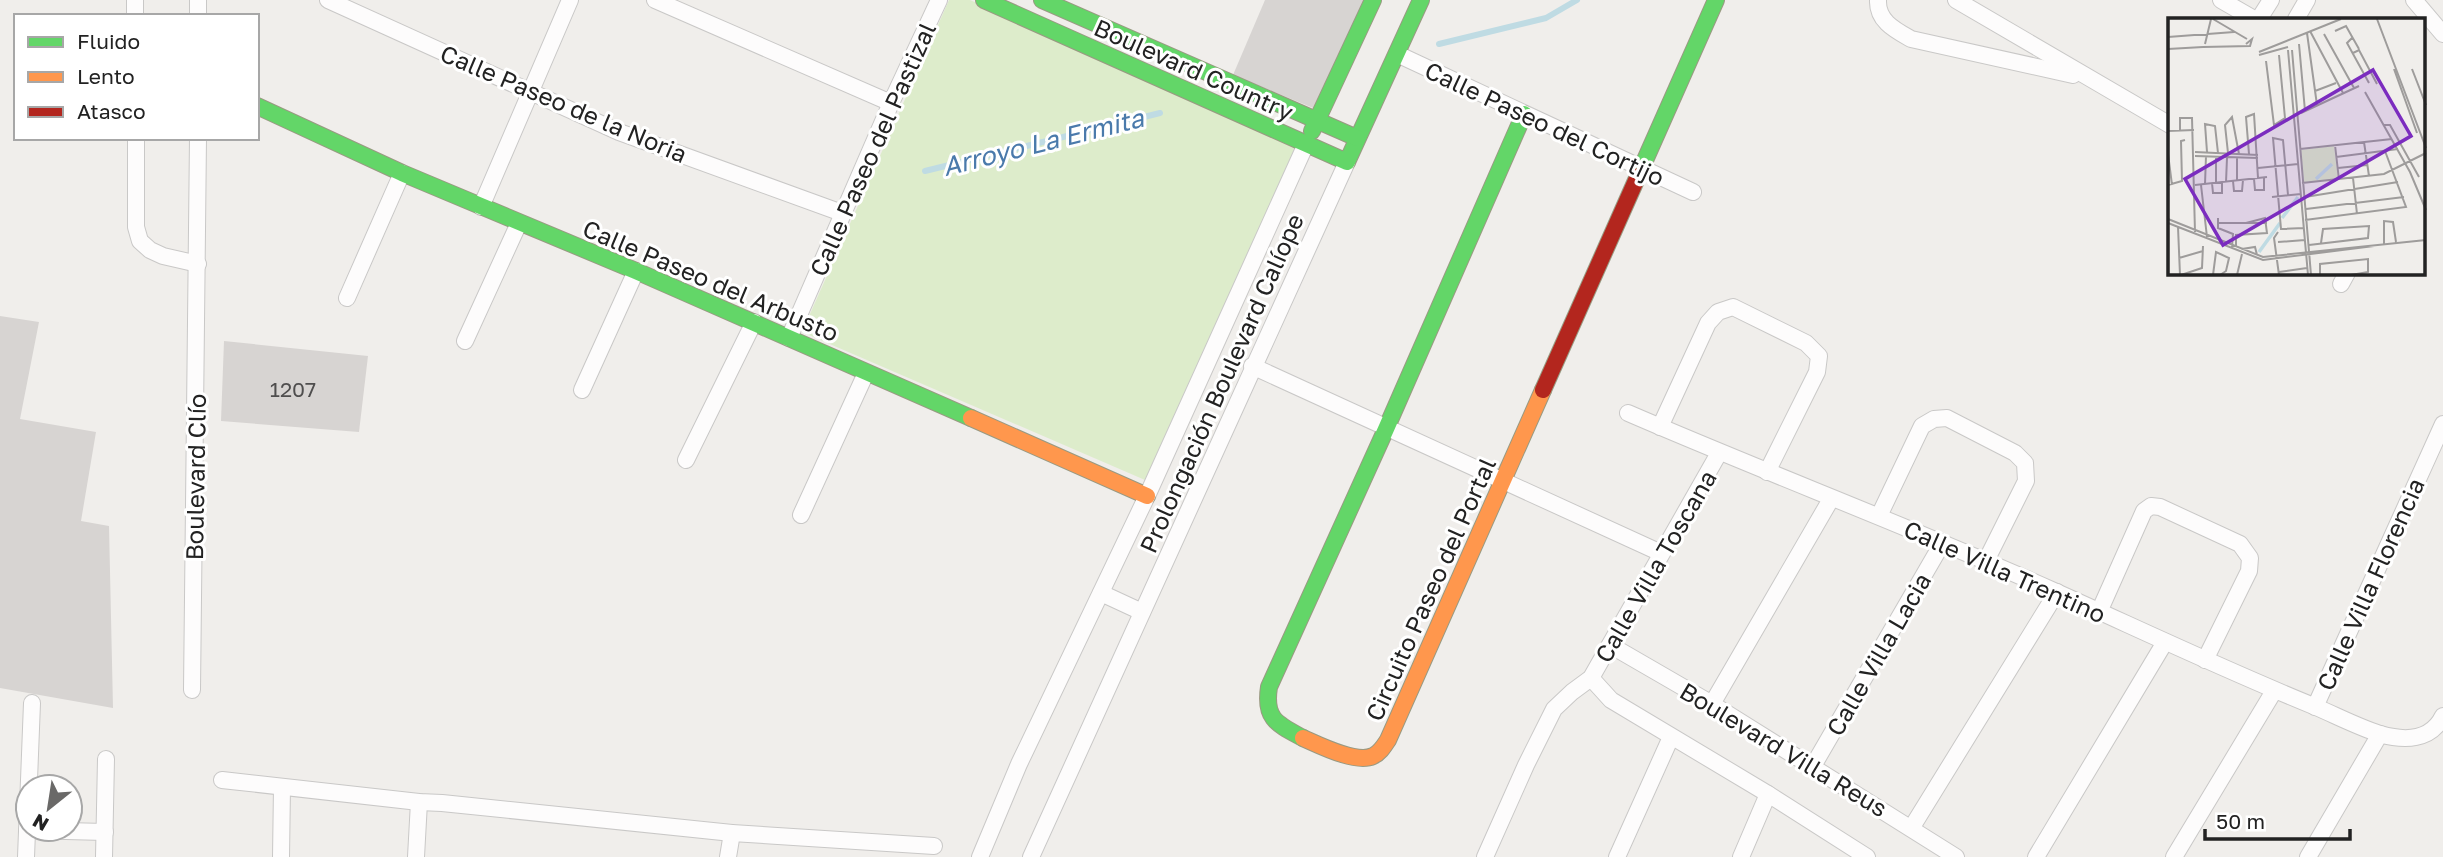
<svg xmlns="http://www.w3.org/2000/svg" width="2443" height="857" font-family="'Golos Text',sans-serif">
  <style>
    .grass { fill: #ddeccb }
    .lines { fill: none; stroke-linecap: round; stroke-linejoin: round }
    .stream { stroke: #bfdbe3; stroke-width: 6 }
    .building { fill: #d7d4d2 }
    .street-casing { stroke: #c9c8c7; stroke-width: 18 }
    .fast-casing { stroke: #999a82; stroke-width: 18 }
    .slow-casing { stroke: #999a82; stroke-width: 18 }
    .jam-casing { stroke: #999a82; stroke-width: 18 }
    .street { stroke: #fdfcfc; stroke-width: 16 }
    .fast { stroke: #63d668; stroke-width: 16 }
    .slow { stroke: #ff974d; stroke-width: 16 }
    .jam { stroke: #b3261e; stroke-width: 16 }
    .labels { text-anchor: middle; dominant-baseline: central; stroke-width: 6; stroke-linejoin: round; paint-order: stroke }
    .number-label { font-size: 21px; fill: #4f4e4e }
    .street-label { font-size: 24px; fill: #222; stroke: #fff }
    .water-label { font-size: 26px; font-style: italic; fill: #4a7aab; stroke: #fff }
    .inset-river { fill: none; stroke: #bfdbe3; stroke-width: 3.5 }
    .inset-road { fill: none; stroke: #9e9c9b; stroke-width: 2 }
    .view { fill: #7b2cbf; fill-opacity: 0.15; stroke: #7b2cbf; stroke-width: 3.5 }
    .inset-edge { fill: none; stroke: #222; stroke-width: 3.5 }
  </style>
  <rect width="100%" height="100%" fill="#f0eeeb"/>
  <!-- grass -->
  <path class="grass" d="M949,0H970L1297,147L1145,480L802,332Z"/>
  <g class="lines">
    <!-- stream -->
    <g class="stream">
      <path d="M1439,44L1546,18L1577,0"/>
      <path d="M925,171L1160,113"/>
    </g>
  </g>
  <!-- building -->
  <g class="building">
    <path d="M1265,0H1368L1318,110L1233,75Z"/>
    <path d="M0,316L39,322L20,419L96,432L81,521L109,526L113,708L0,688Z"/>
    <path d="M224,341L368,356L359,432L221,421Z"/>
  </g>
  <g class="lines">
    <defs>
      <g id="street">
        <path d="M135,0V16"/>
        <path d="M328,0L619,132L842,213"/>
        <path d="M655,0L891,103"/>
        <path d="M1878,0C1877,21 1895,30 1911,39L2073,75"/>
        <path d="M1956,0L2170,125"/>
        <path d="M2221,0L2254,19"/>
        <path d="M2414,0L2443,34"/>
        <path d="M198,16V0"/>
        <path d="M2259,19L2271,0"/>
        <path d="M2296,19L2307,0"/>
        <path d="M1397,54L1693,192"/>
        <path d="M136,138V227L140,241L150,250L163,256L198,264"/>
        <path d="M481,207L570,0"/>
        <path d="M2341,284L2347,273"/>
        <path d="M347,298L402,173"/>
        <path d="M789,338L891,103L939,0"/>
        <path d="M465,341L519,223"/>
        <path d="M1252,366L1661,553"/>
        <path d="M582,390L636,271"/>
        <path d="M1628,413C1769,474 1913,528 2054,591C2141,630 2227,671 2316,707C2337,716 2358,727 2380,734C2404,741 2431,741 2443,716"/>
        <path d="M1660,427L1708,323L1718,312L1733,307L1806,343L1819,356L1817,372L1767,472"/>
        <path d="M686,460L754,322"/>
        <path d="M801,515L866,373"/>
        <path d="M1879,516L1922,426L1934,419L1947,418L2015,453L2025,463L2026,481L1986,561"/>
        <path d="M1101,593L1142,612"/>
        <path d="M2099,612L2144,511L2151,506L2160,507L2240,544L2250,558L2249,571L2205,660"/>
        <path d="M1610,645L1712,704L1956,857"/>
        <path d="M1591,678L1611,700L1768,794L1867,857"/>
        <path d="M192,690L198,138"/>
        <path d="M1712,704L1831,499"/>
        <path d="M2315,707L2443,424"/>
        <path d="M1813,766L1943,542"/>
        <path d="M222,780L419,802L442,803L732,833L934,846"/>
        <path d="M1912,827L2057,592"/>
        <path d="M27,830L105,832"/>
        <path d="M26,857L32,703"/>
        <path d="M104,857L106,759"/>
        <path d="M281,857L282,787"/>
        <path d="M416,857L419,802"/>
        <path d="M728,857L732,833"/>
        <path d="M980,857L1019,764L1147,496L1306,144"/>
        <path d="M1031,857L1347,162"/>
        <path d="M1485,857L1526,765L1554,709L1572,692L1591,678L1719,453"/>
        <path d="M1617,857L1671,737"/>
        <path d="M1741,857L1768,794"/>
        <path d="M2036,857L2165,642"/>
        <path d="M2174,857L2274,691"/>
        <path d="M2308,857L2380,734"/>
      </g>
      <g id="fast">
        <path d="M984,0L1347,162L1421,0"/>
        <path d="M1042,0L1357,138"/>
        <path d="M257,106L402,173L636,271L971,418"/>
        <path d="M1312,131L1373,0"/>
        <path d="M1638,176L1716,0"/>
        <path d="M1303,738C1277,724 1264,719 1269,687L1386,429L1524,114"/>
      </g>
      <g id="slow">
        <path d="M971,418L1147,496"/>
        <path d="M1303,738C1319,745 1356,764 1373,756C1380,753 1384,746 1388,740L1543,390"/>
      </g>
      <path id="jam" d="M1543,390L1638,176"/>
    </defs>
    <!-- street casing -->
    <use href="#street" class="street-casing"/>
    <!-- fast casing -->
    <use href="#fast" class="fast-casing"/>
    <!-- slow casing -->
    <use href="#slow" class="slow-casing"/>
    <!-- jam casing -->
    <use href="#jam" class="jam-casing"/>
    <!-- street -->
    <use href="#street" class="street"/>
    <!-- fast -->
    <use href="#fast" class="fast"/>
    <!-- slow -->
    <use href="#slow" class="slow"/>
    <!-- jam -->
    <use href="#jam" class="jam"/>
  </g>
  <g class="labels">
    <!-- number labels -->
    <g class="number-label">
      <text x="293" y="389">1207</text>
    </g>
    <!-- street labels -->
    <g class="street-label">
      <text transform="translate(1194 69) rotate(24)">Boulevard Country</text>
      <text transform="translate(564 103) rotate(23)">Calle Paseo de la Noria</text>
      <text transform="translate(1545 123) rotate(25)">Calle Paseo del Cortijo</text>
      <text transform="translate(872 149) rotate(-66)">Calle Paseo del Pastizal</text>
      <text transform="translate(711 280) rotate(23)">Calle Paseo del Arbusto</text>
      <text transform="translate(1221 383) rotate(-66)">Prolongación Boulevard Calíope</text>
      <text transform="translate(195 477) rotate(-89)">Boulevard Clío</text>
      <text transform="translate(1655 566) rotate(-60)">Calle Villa Toscana</text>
      <text transform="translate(2005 571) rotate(24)">Calle Villa Trentino</text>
      <text transform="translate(2370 584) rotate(-66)">Calle Villa Florencia</text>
      <text transform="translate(1430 589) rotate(-66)">Circuito Paseo del Portal</text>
      <text transform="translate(1878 654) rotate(-60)">Calle Villa Lacia</text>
      <text transform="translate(1784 749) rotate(31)">Boulevard Villa Reus</text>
    </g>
    <!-- water labels -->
    <g class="water-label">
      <text transform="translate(1043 142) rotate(-14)">Arroyo La Ermita</text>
    </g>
  </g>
  <!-- overview -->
  <g transform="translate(2168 18)">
    <rect width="257" height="257" fill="#f0eeeb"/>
    <path d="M166,128L170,161L136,165L133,132Z" fill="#ddeccb"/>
    <path class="inset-river" d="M148,161L164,146M114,200L130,179M91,234L112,205"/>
    <path class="inset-road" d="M45,1L79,21M209,1L258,130M142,13L175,75M167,13L178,8L191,31M139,15L149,87M156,16L186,70M0,19L66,14M184,20L179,25L201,65M37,26L43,1M131,26L137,93M40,29H35L82,28L84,21L78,26M0,31L35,29M120,32L140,257M124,32L143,257M91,34L173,1M185,35L191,32L209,66M91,37L120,29M98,43L106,107L117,100L111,37M226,51L249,115M244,51L258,87M147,73L168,65M197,74L242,154L258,192M133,95L191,68M0,106V129M216,107H222L251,159M0,113L26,112M12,113V100H24L27,214M196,124L201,158M167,127L171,162M132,131L224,121M27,134L90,137M39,134L37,106L47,108L50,135M60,135L57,107L64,99L71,136M0,136L4,167M81,136L78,99L86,96L90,160M27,138L90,140M168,139L230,131M90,150L130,146M170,150L199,147M185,160L189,196M86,161L87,172H96V159M69,162V140M65,163L66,173H74L75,162M58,164L59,140M44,165L45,175H54V164M48,165V139M134,165L216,156L258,135M37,166L38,138M0,167L14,163L13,123L17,122M27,167L99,159M33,167L39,219M120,177L115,122L105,120L113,211L136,210M104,179L133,176M137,179L230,164M138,191L236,179M50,200V210L65,216L64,229M0,201L95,239L258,222M137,202L238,189L217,133M0,205L95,242L206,228M50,205H99M10,209L12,257M110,214L106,220L111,257M110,224L137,222M216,226V203L225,204L228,224M141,227L200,220L201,208L155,211L153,225M68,228V217L99,215L97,200L78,205M74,231L87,229L89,237M11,240L35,233M111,254L139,250M13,257L34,250L35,228M45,257L48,234L61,240L58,253L52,257M69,257L74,236M152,257V246L200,241V254L183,257"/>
    <path class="view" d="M205,52L243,118L55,227L17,161Z"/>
    <rect width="257" height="257" class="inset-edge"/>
  </g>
  <!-- legend -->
  <rect x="14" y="14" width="245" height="126" fill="#ffffff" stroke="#a7a7a7" stroke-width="2"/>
  <rect x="28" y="37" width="35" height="10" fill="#63d668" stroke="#a7a7a7" stroke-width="2"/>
  <text x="77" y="49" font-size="21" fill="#222222">Fluido</text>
  <rect x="28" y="72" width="35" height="10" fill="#ff974d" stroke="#a7a7a7" stroke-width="2"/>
  <text x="77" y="84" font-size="21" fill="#222222">Lento</text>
  <rect x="28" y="107" width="35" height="10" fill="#b3261e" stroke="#a7a7a7" stroke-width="2"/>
  <text x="77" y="119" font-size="21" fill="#222222">Atasco</text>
  <!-- north arrow -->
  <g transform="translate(49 808) rotate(210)"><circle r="33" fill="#ffffff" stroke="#a7a7a7" stroke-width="2"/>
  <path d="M0-5L12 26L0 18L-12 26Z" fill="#6a6968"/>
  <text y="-10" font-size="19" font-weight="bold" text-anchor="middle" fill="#222222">N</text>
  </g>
  <!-- scale -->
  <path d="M2205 829v10h145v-10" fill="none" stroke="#222222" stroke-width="3.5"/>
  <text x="2216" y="829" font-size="21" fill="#222222" stroke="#ffffff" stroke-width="5" paint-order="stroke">50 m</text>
</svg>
